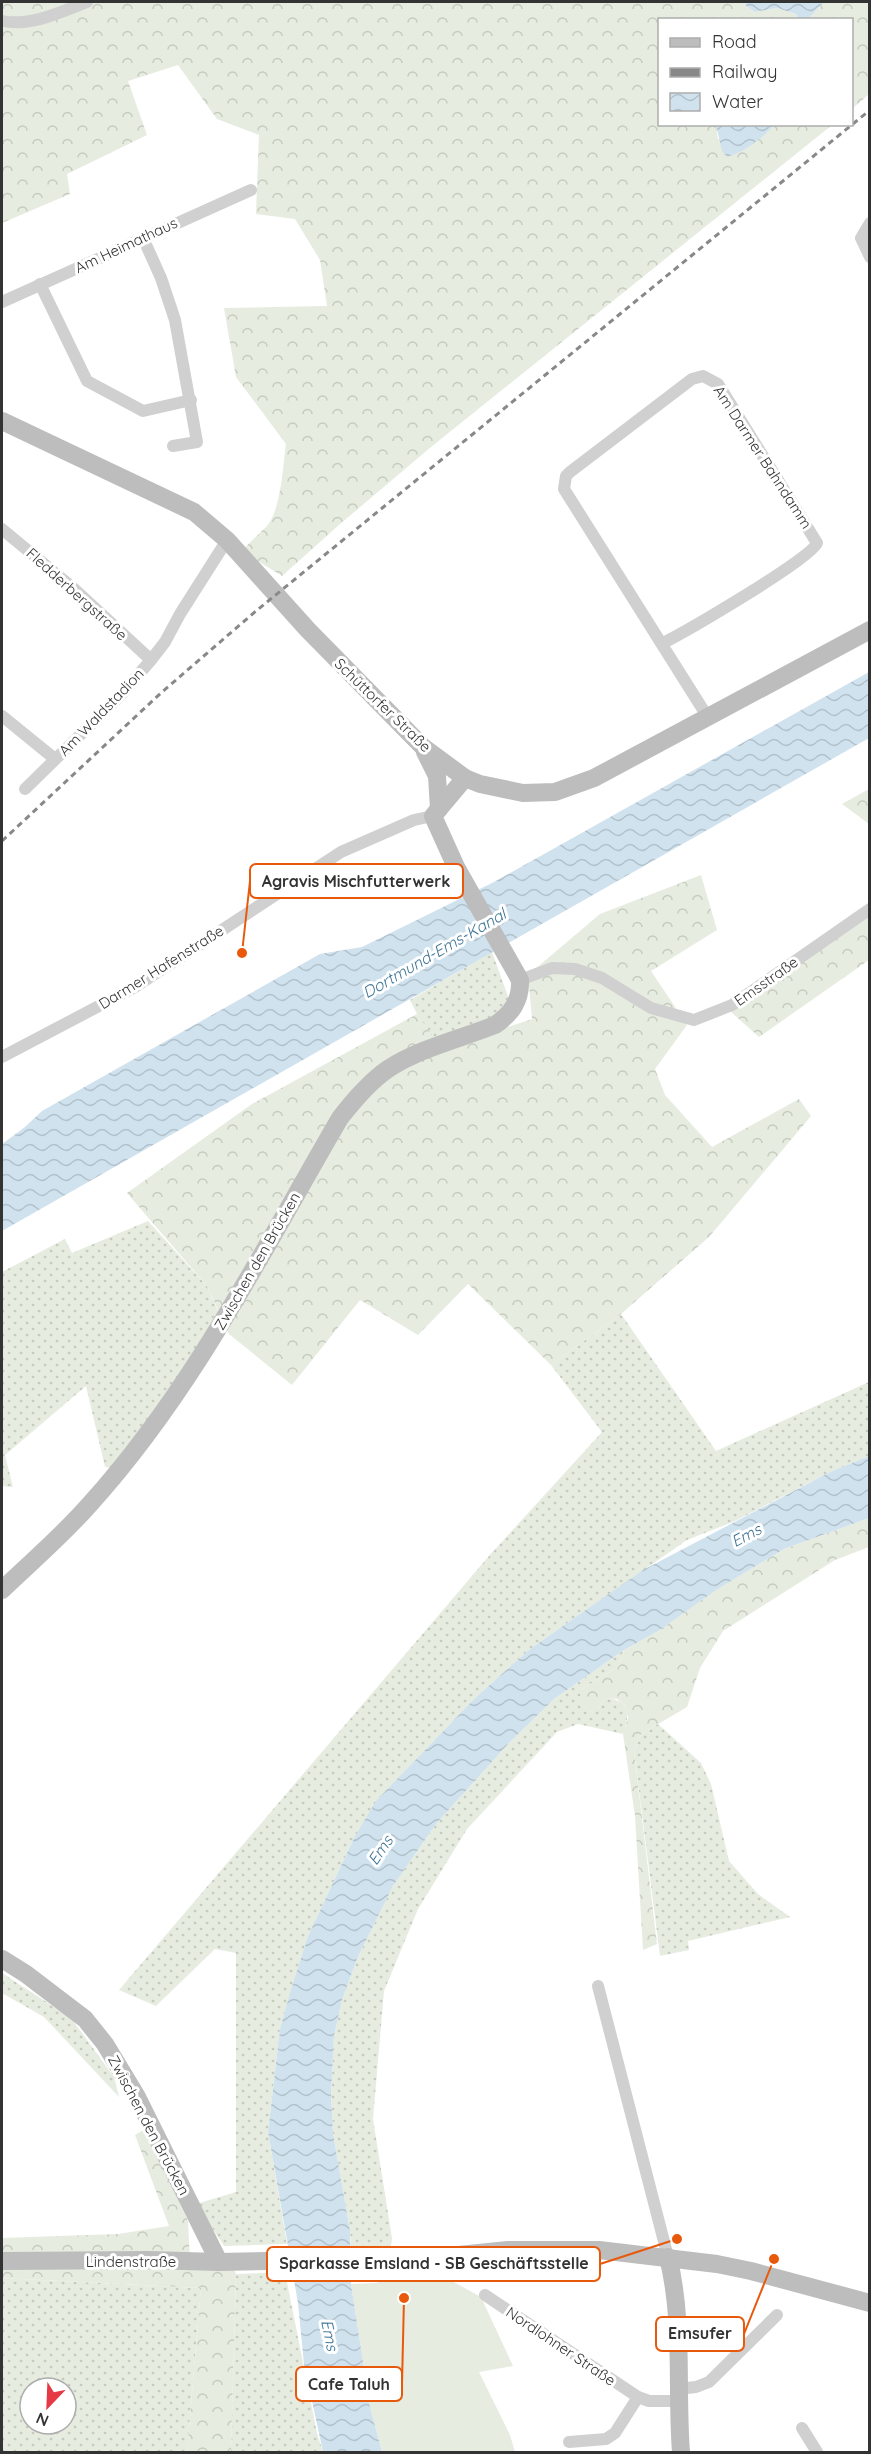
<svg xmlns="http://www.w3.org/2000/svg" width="871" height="2454" font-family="Quicksand,sans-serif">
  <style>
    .grass { fill: url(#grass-dots); fill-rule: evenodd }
    .forest { fill: url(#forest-crowns) }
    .pitch { fill: #e6ecdf }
    .water { fill: url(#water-waves) }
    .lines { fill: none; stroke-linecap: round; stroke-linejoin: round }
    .street { stroke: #d0d0d0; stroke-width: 12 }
    .secondary { stroke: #bdbdbd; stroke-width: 18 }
    .rail { stroke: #888; stroke-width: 3; stroke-dasharray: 6 4.5; stroke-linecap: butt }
    .labels { text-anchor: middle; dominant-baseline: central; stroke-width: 6; stroke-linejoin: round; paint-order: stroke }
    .street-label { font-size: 15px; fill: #333; stroke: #fff }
    .water-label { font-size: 16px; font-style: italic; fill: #3f7597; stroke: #fff }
    .leader { fill: none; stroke: #e8590c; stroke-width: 2 }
    .callout-dot { fill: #e8590c; stroke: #fff; stroke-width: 2 }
    .callout { fill: #fff; stroke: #e8590c; stroke-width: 2 }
    .callout-label { font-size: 16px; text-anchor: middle; font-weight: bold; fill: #333 }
  </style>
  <defs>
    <pattern id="grass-dots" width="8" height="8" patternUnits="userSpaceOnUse" patternTransform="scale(1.5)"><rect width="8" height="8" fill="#e6ecdf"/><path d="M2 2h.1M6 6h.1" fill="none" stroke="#c6cbc0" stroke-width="1.8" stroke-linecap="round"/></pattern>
    <pattern id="forest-crowns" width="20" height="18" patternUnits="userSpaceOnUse" patternTransform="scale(1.5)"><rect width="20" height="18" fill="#e6ecdf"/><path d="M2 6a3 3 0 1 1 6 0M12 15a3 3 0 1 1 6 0" fill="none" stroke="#c6cbc0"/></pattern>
    <pattern id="water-waves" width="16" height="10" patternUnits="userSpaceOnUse" patternTransform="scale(1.5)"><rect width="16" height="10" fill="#cfe2ee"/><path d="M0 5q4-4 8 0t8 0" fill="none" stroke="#b2c2cd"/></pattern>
  </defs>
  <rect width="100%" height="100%" fill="#fff"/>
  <!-- grass -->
  <g class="grass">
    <path d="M492,952L510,1002L493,1018L441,1049L417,1014L410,1000Z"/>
    <path d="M148,1221L207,1286L220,1316L113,1468L105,1467L86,1386L5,1455L13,1487L2,1486V1272L65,1239L72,1253Z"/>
    <path d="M621,1314L716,1451L869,1382V1456L830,1472L735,1521L687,1540L530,1649L475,1698L403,1773L354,1838L308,1936L280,2029L268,2132L287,2244L224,2246L196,2204L236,2192V1953L215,1949L156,2006L119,1990L489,1556L602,1432L551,1365Z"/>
    <path d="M624,1650L619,1666L582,1689L588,1709H597L606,1698C630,1700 630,1714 623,1734L578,1724L557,1732L467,1829L418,1909L384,1991L373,2119L392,2238L391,2246L351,2247L350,2231L333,2133L331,2095L334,2036L342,2000L357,1959L393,1886L436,1824L509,1743L554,1699Z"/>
    <path d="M658,1724L701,1763L711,1784L729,1861L758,1894L790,1917L688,1941L689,1950L660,1956L634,1751L641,1734Z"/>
    <path d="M2,1973L71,2018L114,2077L119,2097L44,2017L2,1993Z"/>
    <path d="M285,2272L317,2433L323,2452H231L236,2274Z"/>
    <path d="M2,2278L201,2288L187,2452H2ZM30,2388H66V2424H30Z"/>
  </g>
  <!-- forest -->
  <g class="forest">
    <path d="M2,2H745L746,6L755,12L777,8L796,14L798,19L660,20V124L716,125L718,139C749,143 752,148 775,125H832L431,447L340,524L282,576L242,551C250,542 258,535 266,527C281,512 283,465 286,444L236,377L224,308L327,306L320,260L295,219L256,214L259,135L217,119L178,65L128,81L147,135L67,174L70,194L2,223Z"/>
    <path d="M824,2H869V94L852,109V20H807Z"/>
    <path d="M869,789V824L842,804Z"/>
    <path d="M701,875L717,930L651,971L687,1025L655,1069L665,1095L712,1147L799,1099L811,1116L709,1237L621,1314L551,1365L468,1284L418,1335L360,1300L292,1385L229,1334L207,1286L127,1193L252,1104L417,1014L442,1049L532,1019L528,975L600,914Z"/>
    <path d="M869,911V960L759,1037L730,1011Z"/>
    <path d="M869,1518V1547L835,1560L723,1631L700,1668L687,1707L641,1734L634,1751L657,1944L643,1950L635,1816L623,1734L628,1718L625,1706L617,1699L606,1698L597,1709H588L579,1702L582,1689L619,1666L624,1650L660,1630L715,1590L784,1549Z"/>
    <path d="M145,2129L188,2221L190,2260L229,2259L236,2274L231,2452H187L201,2288L2,2278V2238L118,2234L169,2226L135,2135Z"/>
  </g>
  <!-- pitch -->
  <path class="pitch" d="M398,2274H439L481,2297L513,2366L479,2372L510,2435L515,2452H382L370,2407L351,2284L376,2283Z"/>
  <!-- water -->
  <g class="water">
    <path d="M745,2H824L807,20L798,19L796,14L777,8L755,12L746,6Z"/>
    <path d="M716,125V124L775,125C762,138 745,152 727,157L722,151Z"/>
    <path d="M869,672V738L2,1231V1144L25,1127L42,1111L320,954L362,947L494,882Z"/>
    <path d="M869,1456V1518L784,1549L716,1590L660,1630L624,1650L554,1699L509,1743L436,1824L393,1886L357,1959L342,2000L334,2036L331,2095L333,2133L350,2231L351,2284L370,2407L382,2452H323L304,2364L298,2303L268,2132L280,2029L291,1990L308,1936L354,1838L376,1801L475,1698L530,1649L643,1570L830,1472Z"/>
  </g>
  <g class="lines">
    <!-- street -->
    <g class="street">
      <path d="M2,21C30,27 61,12 87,2"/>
      <path d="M870,223L861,238L870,257"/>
      <path d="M143,238L161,278L175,320L197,442L173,446"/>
      <path d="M40,284L87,381L143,411L191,400"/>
      <path d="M2,302L251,190"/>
      <path d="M2,529L72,587L151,660"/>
      <path d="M663,643C685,632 811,559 817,543L718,384L703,376L692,379L570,472L566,476L564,489L707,716"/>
      <path d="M2,716L55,759"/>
      <path d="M25,789L121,695L151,660L165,642L180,614L227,540"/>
      <path d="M520,980L552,968L575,969L602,978L651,1008L694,1020L732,1005L870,909"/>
      <path d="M2,1057L135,987L341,852L414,820L433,816"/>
      <path d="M598,1986L668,2257"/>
      <path d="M485,2295L638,2397L649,2401H678"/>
      <path d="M678,2389L696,2387L709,2382L777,2315"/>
      <path d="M802,2428L817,2452"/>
      <path d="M569,2442L606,2439L615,2433L638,2397"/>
    </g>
    <!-- secondary -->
    <g class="secondary">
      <path d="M2,421L194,512L227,540L308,630L423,747L465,778L480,784L523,793L555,792L594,778L870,630"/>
      <path d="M425,752L437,776L439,809"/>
      <path d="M2,1590C31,1562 63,1535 90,1504C193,1390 263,1250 340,1118C354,1100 369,1082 388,1069C420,1048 460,1039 495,1025C511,1014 521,1001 520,980L456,867L433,816L465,778"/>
      <path d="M2,1959L26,1974L85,2019L105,2044L137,2097L219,2262"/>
      <path d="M668,2257C684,2321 676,2387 681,2452"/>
      <path d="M2,2261L149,2260L219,2262L429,2258L508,2250H599L717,2264L751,2271L870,2303"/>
    </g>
    <!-- rail -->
    <path class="rail" d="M2,841L162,692L256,611L870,110"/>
  </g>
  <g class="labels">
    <!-- street labels -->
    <g class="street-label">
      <text transform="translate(126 245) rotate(-25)">Am Heimathaus</text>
      <text transform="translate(763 457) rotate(57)">Am Darmer Bahndamm</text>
      <text transform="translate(77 594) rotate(42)">Fledderbergstraße</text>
      <text transform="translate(383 705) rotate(44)">Schüttorfer Straße</text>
      <text transform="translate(101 712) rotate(-46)">Am Waldstadion</text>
      <text transform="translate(161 967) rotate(-32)">Darmer Hafenstraße</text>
      <text transform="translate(766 981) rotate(-35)">Emsstraße</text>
      <text transform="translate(257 1261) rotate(-60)">Zwischen den Brücken</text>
      <text transform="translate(149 2125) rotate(62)">Zwischen den Brücken</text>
      <text x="131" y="2261">Lindenstraße</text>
      <text transform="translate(561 2346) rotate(34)">Nordlohner Straße</text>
    </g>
    <!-- water labels -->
    <g class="water-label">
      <text transform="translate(434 953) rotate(-30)">Dortmund-Ems-Kanal</text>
      <text transform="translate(746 1535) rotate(-28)">Ems</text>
      <text transform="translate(380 1850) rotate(-56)">Ems</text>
      <text transform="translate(330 2335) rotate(78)">Ems</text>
    </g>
  </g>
  <!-- callouts -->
  <path class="leader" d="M242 953L250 881M677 2239L600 2264M774 2259L744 2334M404 2298L402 2384"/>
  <g class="callout-dot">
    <circle cx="242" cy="953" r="6"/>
    <circle cx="677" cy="2239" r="6"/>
    <circle cx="774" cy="2259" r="6"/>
    <circle cx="404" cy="2298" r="6"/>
  </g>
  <g class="callout">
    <rect x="250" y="864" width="213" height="34" rx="6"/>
    <rect x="267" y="2247" width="333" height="34" rx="6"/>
    <rect x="656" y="2317" width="88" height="34" rx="6"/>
    <rect x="296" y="2367" width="106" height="34" rx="6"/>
  </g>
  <g class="callout-label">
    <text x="356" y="887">Agravis Mischfutterwerk</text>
    <text x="434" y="2269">Sparkasse Emsland - SB Geschäftsstelle</text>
    <text x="700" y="2339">Emsufer</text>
    <text x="349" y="2390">Cafe Taluh</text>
  </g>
  <!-- border -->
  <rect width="871" height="2454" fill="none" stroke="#333333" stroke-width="6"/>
  <!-- legend -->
  <rect x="658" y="18" width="195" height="108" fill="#ffffff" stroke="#adadad" stroke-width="1.5"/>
  <rect x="670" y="38" width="30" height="9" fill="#bdbdbd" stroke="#adadad" stroke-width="1.5"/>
  <text x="712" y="48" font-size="18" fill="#333333">Road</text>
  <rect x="670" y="68" width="30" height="9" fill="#888888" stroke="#adadad" stroke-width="1.5"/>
  <text x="712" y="78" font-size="18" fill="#333333">Railway</text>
  <rect x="670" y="93" width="30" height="18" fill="url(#water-waves)" stroke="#adadad" stroke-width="1.5"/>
  <text x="712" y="108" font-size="18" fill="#333333">Water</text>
  <!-- north arrow -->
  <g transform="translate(48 2406) rotate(203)"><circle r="28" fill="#ffffff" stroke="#adadad" stroke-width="1.5"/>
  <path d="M0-4.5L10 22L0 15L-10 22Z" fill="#e63946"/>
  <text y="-9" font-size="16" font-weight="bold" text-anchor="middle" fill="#333333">N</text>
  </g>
</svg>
